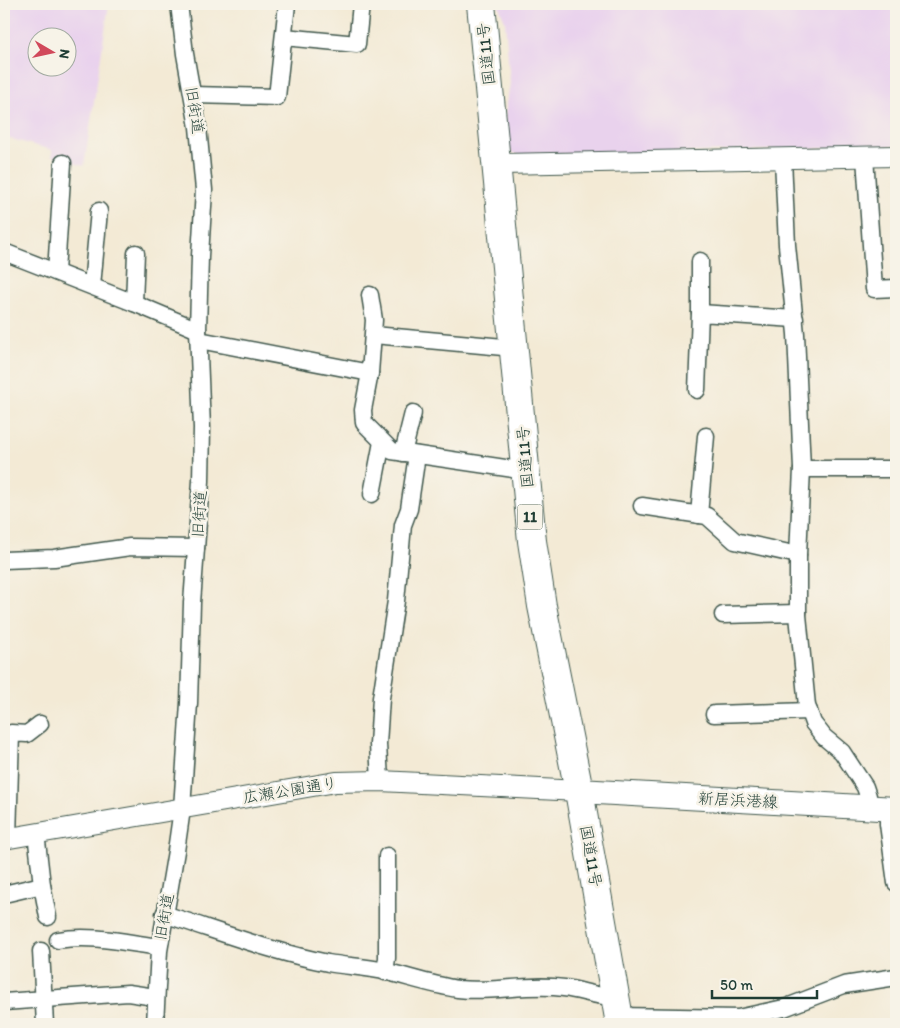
<svg xmlns="http://www.w3.org/2000/svg" width="900" height="1028" font-family="Itim,'Klee One',sans-serif">
  <style>
    .built { fill: #e9d2ed; fill-rule: evenodd }
    .lines { fill: none; stroke-linecap: round; stroke-linejoin: round }
    .minor-casing { stroke: #3f574c; stroke-width: 19 }
    .tertiary-casing { stroke: #3f574c; stroke-width: 22 }
    .secondary-casing { stroke: #3f574c; stroke-width: 26 }
    .trunk-casing { stroke: #3f574c; stroke-width: 30 }
    .minor { stroke: #fff; stroke-width: 16 }
    .tertiary { stroke: #fff; stroke-width: 20 }
    .secondary { stroke: #fff; stroke-width: 24 }
    .trunk { stroke: #fff; stroke-width: 28 }
    .labels { text-anchor: middle; dominant-baseline: central; stroke-width: 5; stroke-linejoin: round; paint-order: stroke }
    .shield { fill: #f7f3e8; stroke: #60746a; stroke-width: 1 }
    .shield-label { font-size: 15px; font-weight: bold; fill: #1f3d34 }
    .street-label { font-size: 16px; fill: #1f3d34; stroke: #f7f3e8 }
  </style>
  <rect width="100%" height="100%" fill="#f7f3e8"/>
  <filter id="ink" filterUnits="userSpaceOnUse"><feTurbulence type="fractalNoise" baseFrequency=".02" numOctaves="2"/><feDisplacementMap in="SourceGraphic" scale="10" xChannelSelector="R" yChannelSelector="G"/><feConvolveMatrix kernelMatrix="1 2 1 2 8 2 1 2 1" color-interpolation-filters="sRGB"/></filter>
  <filter id="wash" filterUnits="userSpaceOnUse"><feTurbulence type="fractalNoise" baseFrequency=".0096" numOctaves="4" result="noise"/><feDisplacementMap in="SourceGraphic" scale="20" xChannelSelector="R" yChannelSelector="G"/><feGaussianBlur stdDeviation="1.12" result="paint"/><feColorMatrix in="noise" values="0 0 0 0 0 0 0 0 0 0 0 0 0 0 0 0 0 1.4 0 .05"/><feComposite in="paint" operator="in"/></filter>
  <g filter="url(#wash)">
    <rect width="100%" height="100%" fill="#f3ead5"/>
    <!-- built -->
    <g class="built">
      <path d="M4,4H109L84,166L52,156V150L4,137ZM38,38H68V68H38Z"/>
      <path d="M498,4H896V146L630,154L522,155L513,153L508,147L505,116L510,83L505,21Z"/>
    </g>
  </g>
  <g filter="url(#ink)">
    <g class="lines">
      <defs>
        <g id="minor">
          <path d="M284,37L357,44L361,4"/>
          <path d="M193,95L277,97L287,4"/>
          <path d="M865,157L874,289L896,288"/>
          <path d="M783,159L787,245L796,334L802,469L798,555V615L807,706L813,723L824,737L842,752L865,787L868,796V807"/>
          <path d="M4,252L134,303L198,330"/>
          <path d="M700,261V313"/>
          <path d="M56,272L63,163"/>
          <path d="M92,286L99,211"/>
          <path d="M370,295L374,320L370,373L363,410L364,423L392,451L526,471"/>
          <path d="M134,303L136,253"/>
          <path d="M374,335L514,348"/>
          <path d="M199,340L370,373"/>
          <path d="M697,390L700,313L795,319"/>
          <path d="M403,453L413,413"/>
          <path d="M802,469H896"/>
          <path d="M372,494L382,442"/>
          <path d="M642,506L707,516L735,541L798,555"/>
          <path d="M699,515L706,436"/>
          <path d="M4,560L54,558L130,547L196,548"/>
          <path d="M723,615L798,613"/>
          <path d="M714,714L809,711"/>
          <path d="M380,781L378,744L381,698L396,601L403,525L409,509L417,455"/>
          <path d="M888,808V824L896,883"/>
          <path d="M8,838L11,733L27,734L40,724"/>
          <path d="M42,885L48,917"/>
          <path d="M4,894L42,885L36,833"/>
          <path d="M164,914C218,931 272,952 328,963C346,966 365,967 384,971C409,977 432,985 458,989C493,993 528,983 564,988C581,990 597,997 615,997"/>
          <path d="M58,940C91,934 127,943 159,947"/>
          <path d="M41,951L45,1024"/>
          <path d="M385,972L387,958V856"/>
          <path d="M4,1002L128,993L155,997"/>
          <path d="M619,1016L738,1018L784,1008L844,985L896,977"/>
          <path d="M155,1024L159,951L176,851L182,809L189,703L192,603L201,481L202,428L198,330L200,256L204,190L198,127L185,54L179,4"/>
        </g>
        <g id="tertiary">
          <path d="M497,164L896,156"/>
          <path d="M4,839L336,782L380,781L579,791"/>
        </g>
        <path id="secondary" d="M579,791L896,809"/>
        <path id="trunk" d="M481,4L532,541L542,606L579,791L620,1024"/>
      </defs>
      <!-- minor casing -->
      <use href="#minor" class="minor-casing"/>
      <!-- tertiary casing -->
      <use href="#tertiary" class="tertiary-casing"/>
      <!-- secondary casing -->
      <use href="#secondary" class="secondary-casing"/>
      <!-- trunk casing -->
      <use href="#trunk" class="trunk-casing"/>
      <!-- minor -->
      <use href="#minor" class="minor"/>
      <!-- tertiary -->
      <use href="#tertiary" class="tertiary"/>
      <!-- secondary -->
      <use href="#secondary" class="secondary"/>
      <!-- trunk -->
      <use href="#trunk" class="trunk"/>
    </g>
  </g>
  <g class="labels">
    <!-- shield labels -->
    <rect class="shield" x="517.5" y="504.5" width="25" height="25" rx="4"/>
    <g class="shield-label">
      <text x="530" y="517">11</text>
    </g>
    <!-- street labels -->
    <g class="street-label">
      <text transform="translate(486 54) rotate(-96)">国道11号</text>
      <text transform="translate(195 110) rotate(81)">旧街道</text>
      <text transform="translate(525 457) rotate(-95)">国道11号</text>
      <text transform="translate(199 514) rotate(-86)">旧街道</text>
      <text transform="translate(290 790) rotate(-9)">広瀬公園通り</text>
      <text transform="translate(738 800) rotate(3)">新居浜港線</text>
      <text transform="translate(591 856) rotate(80)">国道11号</text>
      <text transform="translate(164 917) rotate(-80)">旧街道</text>
    </g>
  </g>
  <!-- margin -->
  <rect width="900" height="1028" fill="none" stroke="#f7f3e8" stroke-width="20"/>
  <!-- north arrow -->
  <g transform="translate(52 52) rotate(99)"><circle r="24" fill="#f7f3e8" stroke="#a1aaa0"/>
  <path d="M0-4L9 19L0 12L-9 19Z" fill="#d1495b"/>
  <text y="-8" font-size="14" font-weight="bold" text-anchor="middle" fill="#1f3d34">N</text>
  </g>
  <!-- scale -->
  <path d="M712 990v8h105v-8" fill="none" stroke="#1f3d34" stroke-width="2.5"/>
  <text x="720" y="990" font-size="15" fill="#1f3d34" stroke="#f7f3e8" stroke-width="4" paint-order="stroke">50 m</text>
</svg>
